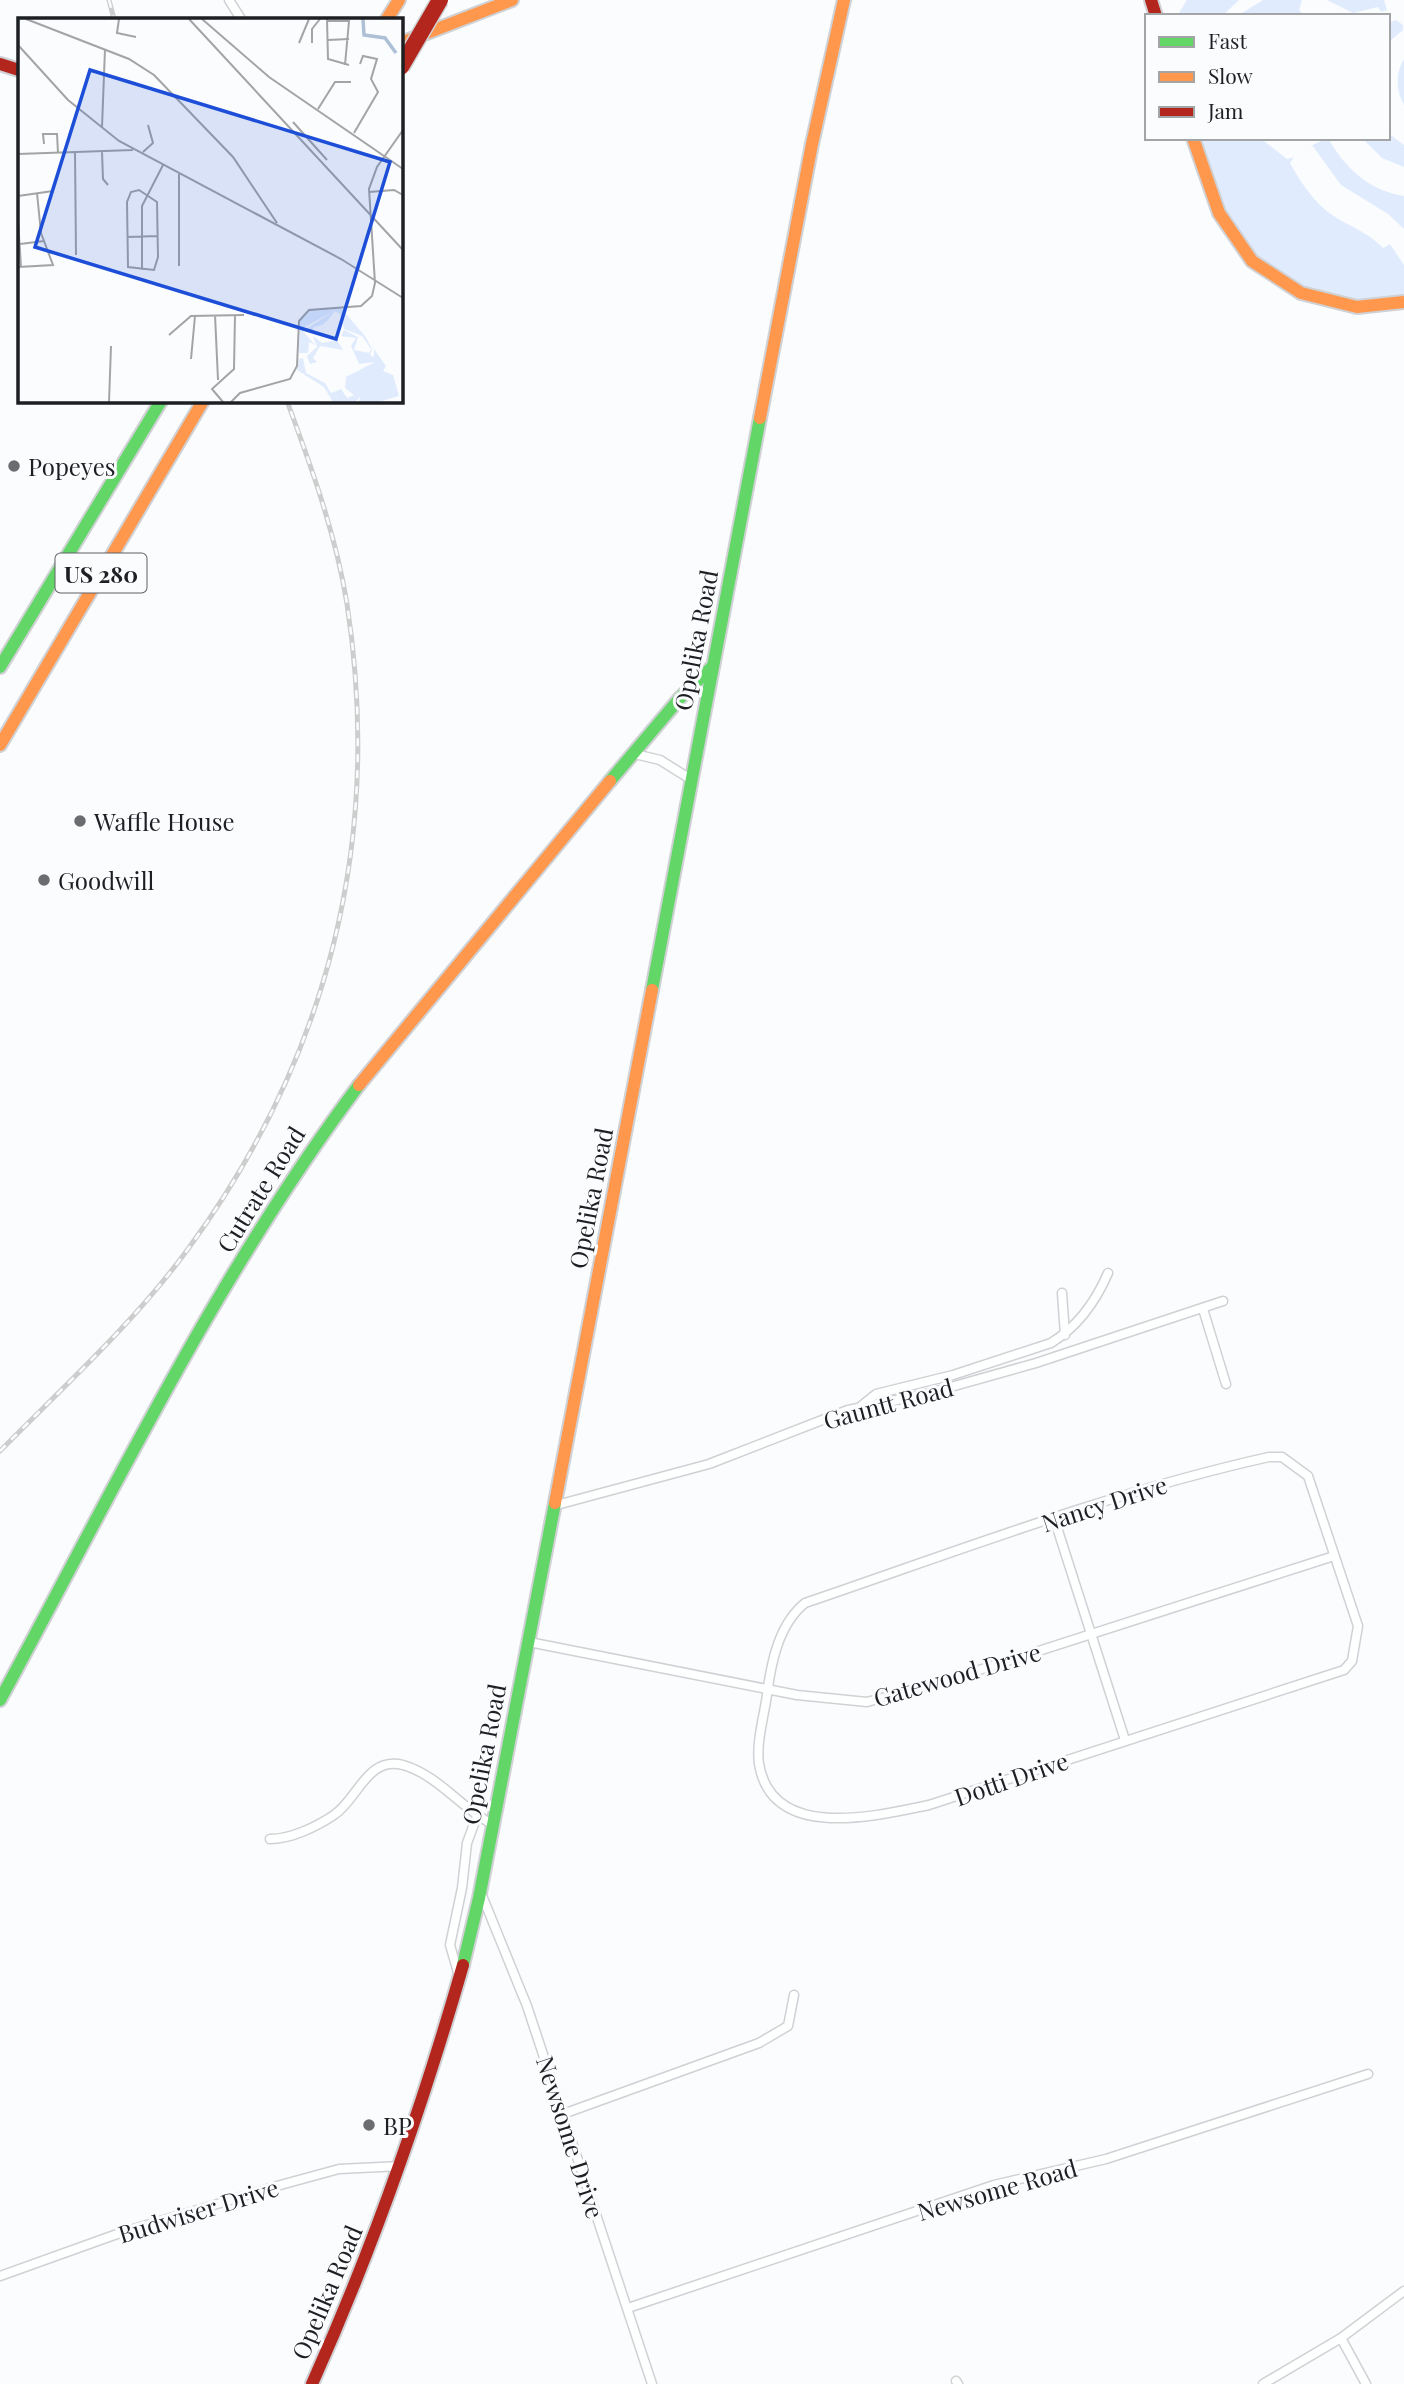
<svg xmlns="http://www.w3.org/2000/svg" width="1404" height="2384" font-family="'Playfair Display',serif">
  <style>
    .green { fill: #e0ecfd }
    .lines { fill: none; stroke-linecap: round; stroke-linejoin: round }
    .street-casing { stroke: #d0d1d4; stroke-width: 11 }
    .fast-casing { stroke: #d0d1d4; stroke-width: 16 }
    .slow-casing { stroke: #d0d1d4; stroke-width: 16 }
    .jam-casing { stroke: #d0d1d4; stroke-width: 16 }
    .street { stroke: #feffff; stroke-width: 8 }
    .fast { stroke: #63d668; stroke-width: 12 }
    .slow { stroke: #ff974d; stroke-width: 12 }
    .jam { stroke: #b3261e; stroke-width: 12 }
    .rail-casing { stroke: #cdcdcd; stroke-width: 5 }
    .rail { stroke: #fafcfe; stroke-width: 2.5; stroke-dasharray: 8; stroke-linecap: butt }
    .jam-bridge-casing { stroke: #d0d1d4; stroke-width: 19; stroke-linecap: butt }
    .jam-bridge { stroke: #b3261e; stroke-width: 16 }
    .poi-dot { fill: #6b6c6f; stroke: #fafcfe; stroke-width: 2.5 }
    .labels { text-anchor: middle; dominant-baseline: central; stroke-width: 6; stroke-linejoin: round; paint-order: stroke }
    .shield { fill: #fafcfe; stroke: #5f6165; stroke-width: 2 }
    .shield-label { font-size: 23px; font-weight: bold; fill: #1d1f23 }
    .poi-label { font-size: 24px; fill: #1d1f23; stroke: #fafcfe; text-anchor: start }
    .street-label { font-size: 24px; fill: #1d1f23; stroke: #fafcfe }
    .inset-river { fill: none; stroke: #adc0d5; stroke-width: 3.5 }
    .inset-road { fill: none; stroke: #a2a4a6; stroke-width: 2 }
    .view { fill: #1d4ed8; fill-opacity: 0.15; stroke: #1d4ed8; stroke-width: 3.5 }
    .inset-edge { fill: none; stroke: #1d1f23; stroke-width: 3.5 }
  </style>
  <rect width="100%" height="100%" fill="#fbfcfd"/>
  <!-- green -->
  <g class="green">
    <path d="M1187,0H1239L1222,16H1177Z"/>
    <path d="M1263,0H1302L1299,10L1304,16H1237Z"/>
    <path d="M1327,0H1384L1387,10L1381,12L1378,7L1353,13Z"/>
    <path d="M1396,20L1403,25V30L1391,40L1388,38V23Z"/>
    <path d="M1404,59V105C1396,91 1395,73 1404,59Z"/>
    <path d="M1388,133L1404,145V167L1382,158L1362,138H1388Z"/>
    <path d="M1198,138H1260L1287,159L1294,157L1290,163C1300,181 1314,203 1332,215C1349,226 1369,233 1383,248L1390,244L1404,265V296L1352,301L1302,288L1255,256L1224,214Z"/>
    <path d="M1328,138C1345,168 1368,190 1404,196V229L1388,214L1341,185L1312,145L1306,148Z"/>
  </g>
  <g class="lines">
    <defs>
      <g id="street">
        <path d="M229,0L241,19"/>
        <path d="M635,754L660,760L692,780"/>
        <path d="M1062,1293L1065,1335"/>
        <path d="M1203,1309L1226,1384"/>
        <path d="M861,1406L876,1394L953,1375L1051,1343C1077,1327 1096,1301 1108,1273"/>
        <path d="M1269,1457H1282L1308,1476L1358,1626L1352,1661L1344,1670L929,1805C876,1816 772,1842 759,1764C756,1743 764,1716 767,1695C771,1662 779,1624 805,1603C958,1551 1111,1492 1269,1457Z"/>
        <path d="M553,1506L709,1464L848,1410L926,1394L1036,1363L1223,1301"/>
        <path d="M1054,1518L1125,1740"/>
        <path d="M529,1642L797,1695L867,1702L945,1681L1334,1556"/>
        <path d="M270,1839C291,1839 316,1827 334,1815C358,1799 367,1756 403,1765C438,1775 461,1808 492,1824"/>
        <path d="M481,1893L527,2006L652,2384"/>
        <path d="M459,1976L450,1945L462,1888L467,1843L477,1816"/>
        <path d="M563,2114L759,2043L788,2026L794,1995"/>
        <path d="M0,2276L120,2233L284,2184L339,2169L401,2166"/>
        <path d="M628,2308L994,2185L1106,2159L1368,2074"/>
        <path d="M1341,2338L1366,2384"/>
        <path d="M956,2381L958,2384"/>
        <path d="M1263,2384L1341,2338L1404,2291"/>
      </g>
      <g id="fast">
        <path d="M0,667L161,401"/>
        <path d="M610,781L680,698L713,666"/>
        <path d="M652,990L760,418"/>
        <path d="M0,1700C113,1492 217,1274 359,1085"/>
        <path d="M463,1965L479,1898L555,1503"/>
      </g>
      <g id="slow">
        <path d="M387,19L399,0"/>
        <path d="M401,43L512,0"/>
        <path d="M1193,138L1219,213L1252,261L1301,293L1357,307L1404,302"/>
        <path d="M760,418L812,144L844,0"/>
        <path d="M0,745L203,401"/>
        <path d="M359,1085L610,781"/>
        <path d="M555,1503L652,990"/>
      </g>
      <g id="jam">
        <path d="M1151,0L1156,16"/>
        <path d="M0,64L19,70"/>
        <path d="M312,2384C373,2248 422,2108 463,1965"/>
      </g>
    </defs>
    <!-- street casing -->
    <use href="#street" class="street-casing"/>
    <!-- fast casing -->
    <use href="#fast" class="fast-casing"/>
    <!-- slow casing -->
    <use href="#slow" class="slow-casing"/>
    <!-- jam casing -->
    <use href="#jam" class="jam-casing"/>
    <!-- street -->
    <use href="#street" class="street"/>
    <!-- fast -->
    <use href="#fast" class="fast"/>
    <!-- slow -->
    <use href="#slow" class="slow"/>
    <!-- jam -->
    <use href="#jam" class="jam"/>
    <defs>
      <g id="rail">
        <path d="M109,0L114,19"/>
        <path d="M0,1451C64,1386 134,1323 188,1249C329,1057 383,839 347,604C336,535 311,466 287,401"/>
      </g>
    </defs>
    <!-- rail casing -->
    <use href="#rail" class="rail-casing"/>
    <!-- rail -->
    <use href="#rail" class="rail"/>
    <defs>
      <path id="jam-bridge" d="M401,67L440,0"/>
    </defs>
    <!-- jam-bridge casing -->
    <use href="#jam-bridge" class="jam-bridge-casing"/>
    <!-- jam-bridge -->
    <use href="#jam-bridge" class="jam-bridge"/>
  </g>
  <!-- markers -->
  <g class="poi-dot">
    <circle cx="14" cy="466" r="7"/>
    <circle cx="80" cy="821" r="7"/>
    <circle cx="44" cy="880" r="7"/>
    <circle cx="369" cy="2125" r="7"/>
  </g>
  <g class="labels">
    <!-- shield labels -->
    <rect class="shield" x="55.5" y="553.5" width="91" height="39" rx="5"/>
    <g class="shield-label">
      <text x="101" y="573">US 280</text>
    </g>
    <!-- poi labels -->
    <g class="poi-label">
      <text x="28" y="466">Popeyes</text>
      <text x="94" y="821">Waffle House</text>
      <text x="58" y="880">Goodwill</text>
      <text x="383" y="2125">BP</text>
    </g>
    <!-- street labels -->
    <g class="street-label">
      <text transform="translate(695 640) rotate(-79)">Opelika Road</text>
      <text transform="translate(260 1189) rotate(-58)">Cutrate Road</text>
      <text transform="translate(590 1198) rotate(-79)">Opelika Road</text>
      <text transform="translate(888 1403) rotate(-15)">Gauntt Road</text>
      <text transform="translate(1104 1503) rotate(-18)">Nancy Drive</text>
      <text transform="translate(957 1674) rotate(-16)">Gatewood Drive</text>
      <text transform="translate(483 1754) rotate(-79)">Opelika Road</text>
      <text transform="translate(1011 1778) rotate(-19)">Dotti Drive</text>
      <text transform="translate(571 2137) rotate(72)">Newsome Drive</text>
      <text transform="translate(997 2189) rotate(-16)">Newsome Road</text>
      <text transform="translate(198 2210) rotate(-17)">Budwiser Drive</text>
      <text transform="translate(326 2292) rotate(-67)">Opelika Road</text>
    </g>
  </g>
  <!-- overview -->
  <g transform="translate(18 18)">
    <rect width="385" height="385" fill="#fbfcfd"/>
    <path d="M323,290L347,318L354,331L352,337L356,339V331L368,348L365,353L375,357L381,378L361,384H341L342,379L337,384H315L306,369L279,352L281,341L285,340L288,355L307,365L313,375L323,371L329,380L336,377L327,370L328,359L357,344L341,346L333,328L338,320L323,318L326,312L340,319L336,332L351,335L353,331L344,318L326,311L322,296L317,293L310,302L304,307L296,309L293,316L287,312L316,293L283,311L297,327L291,324L290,335H281L282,303L292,292ZM295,318L304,325L319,322L325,332L302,328L295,340L299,344L292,346L289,338L299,329Z" fill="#e0ecfd"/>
    <path class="inset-river" d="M345,1L346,17L367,20L378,35"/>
    <path class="inset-road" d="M8,1L111,41L136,57L215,139L259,205M101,1L99,15L118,19M171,1L385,232M184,1L251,59L385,151M309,1L310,41L331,47M309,3H331L327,47M310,22L331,21M281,25L291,1M294,25V11L302,1M0,27L50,82L101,123L323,241L385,280M300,91L317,64H333M275,104L309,142M84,109L87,31M336,115L360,74L353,61L359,41L345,38L342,46M26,126L25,116H39L40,135M57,134L58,237M84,134L85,161L90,167M125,134L135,125L130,107M0,136L115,132M121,172L139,184L140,239L136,252L110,249L109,184L113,174ZM351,174L376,172L385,177M0,178L35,173M0,201L3,249M109,219L140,218M2,226L26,223M161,248V156M0,249L35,247L23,215L19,175M124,252V188L145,147M197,297L200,362M151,317L173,298L226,297M173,341L177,298M91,384L93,328M205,384L194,371L216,351L217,297M213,384L222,375L272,361L279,348L281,303L291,292L343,288L354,278L357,265L351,171L359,149L385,112"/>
    <path class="view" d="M72,52L372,144L318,321L17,229Z"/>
    <rect width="385" height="385" class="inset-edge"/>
  </g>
  <!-- legend -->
  <rect x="1145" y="14" width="245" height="126" fill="#fafcfe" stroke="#a2a4a6" stroke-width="2"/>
  <rect x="1159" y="37" width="35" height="10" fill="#63d668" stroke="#a2a4a6" stroke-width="2"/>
  <text x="1208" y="49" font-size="21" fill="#1d1f23">Fast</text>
  <rect x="1159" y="72" width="35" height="10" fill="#ff974d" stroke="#a2a4a6" stroke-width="2"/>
  <text x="1208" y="84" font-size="21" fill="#1d1f23">Slow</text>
  <rect x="1159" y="107" width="35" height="10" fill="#b3261e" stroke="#a2a4a6" stroke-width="2"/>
  <text x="1208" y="119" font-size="21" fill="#1d1f23">Jam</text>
</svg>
